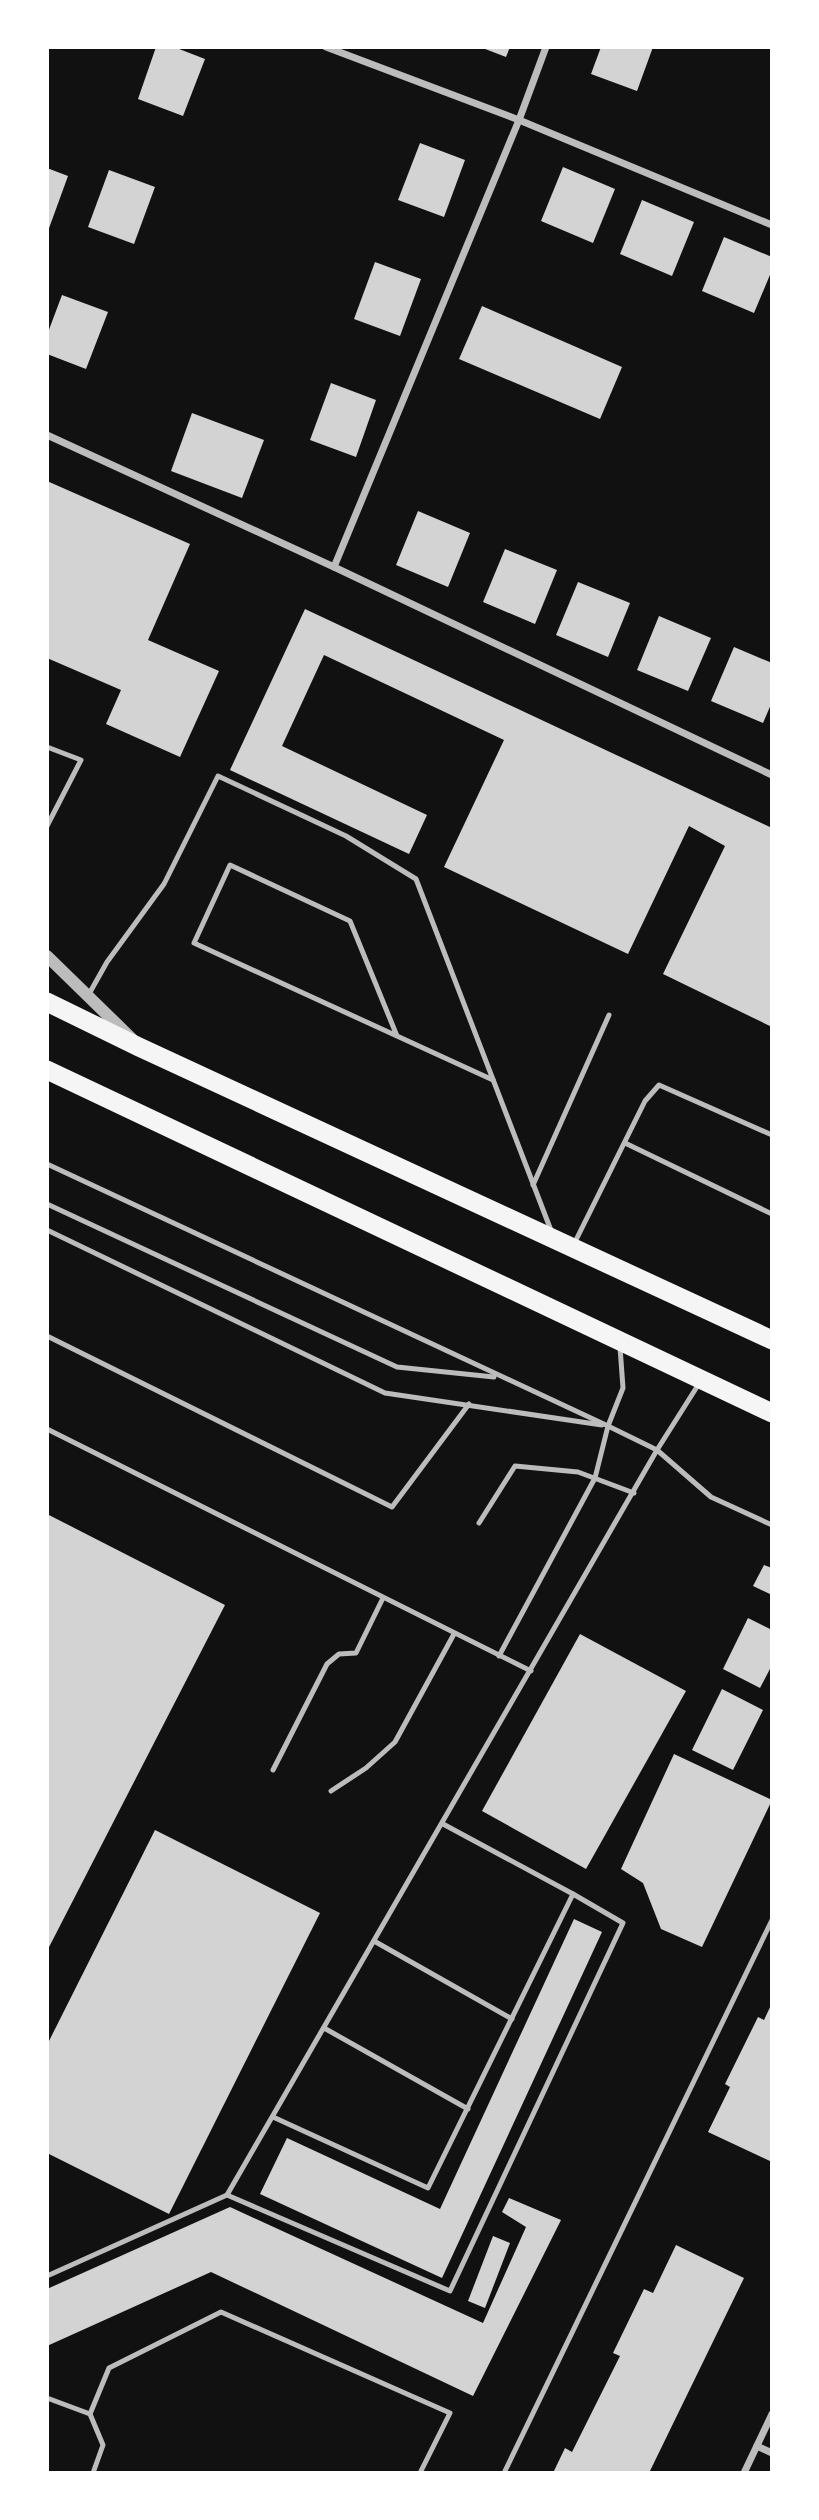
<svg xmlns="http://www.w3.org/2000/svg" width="819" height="2520" font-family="Barlow,sans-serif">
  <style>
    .building { fill: #d3d3d3 }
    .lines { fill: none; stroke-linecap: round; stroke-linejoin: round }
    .service { stroke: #bcbcbc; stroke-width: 5 }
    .minor { stroke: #bcbcbc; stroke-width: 7 }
    .tertiary { stroke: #bcbcbc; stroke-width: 12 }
    .trunk { stroke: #f5f5f5; stroke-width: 19 }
  </style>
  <rect width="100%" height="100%" fill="#111"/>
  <!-- building -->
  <g class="building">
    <path d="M156,47H174L205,59L183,116L138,99Z"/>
    <path d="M480,47H510L506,57Z"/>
    <path d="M601,47H653L637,91L591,74Z"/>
    <path d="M420,143L465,160L444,217L398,200Z"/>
    <path d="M563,167L615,189L593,243L541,221Z"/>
    <path d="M47,168L68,176L48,231H47Z"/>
    <path d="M109,170L155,187L134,244L88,227Z"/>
    <path d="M642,200L694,222L672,276L620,254Z"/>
    <path d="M724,237L772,257V270L754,313L702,291Z"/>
    <path d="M375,262L421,279L400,336L354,319Z"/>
    <path d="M62,295L108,312L86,369L47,354V335Z"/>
    <path d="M482,306L622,367L600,419L459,359Z"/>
    <path d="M331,383L376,400L356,457L310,440Z"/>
    <path d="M192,413L264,440L242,498L171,471Z"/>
    <path d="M47,481L190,544L148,640L219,671L180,757L106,724L121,690L47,658Z"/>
    <path d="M418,511L470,533L448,587L396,565Z"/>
    <path d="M505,549L557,570L535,624L483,602Z"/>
    <path d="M578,582L630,603L608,657L556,635Z"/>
    <path d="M305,609L772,828V1027L663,974L725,846L689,826L628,954L444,867L504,740L324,655L282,746L427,815L409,854L230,770Z"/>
    <path d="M659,616L711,638L688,691L637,670Z"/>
    <path d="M734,647L772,663V702L763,723L711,701Z"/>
    <path d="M47,1514L225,1605L47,1951Z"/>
    <path d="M764,1565L772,1568V1595L753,1586Z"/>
    <path d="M748,1618L772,1630V1665L760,1688L723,1669Z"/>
    <path d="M580,1634L686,1691L586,1869L482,1811Z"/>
    <path d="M722,1689L763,1710L733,1770L692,1750Z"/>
    <path d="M674,1754L772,1800L702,1947L661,1929L643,1883L621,1869Z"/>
    <path d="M155,1830L320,1913L169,2214L47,2153V2045Z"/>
    <path d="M574,1919L602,1932L442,2278L260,2194L287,2138L440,2209Z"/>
    <path d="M772,2003V2162L708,2132L730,2087L725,2084L758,2017L764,2020Z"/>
    <path d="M509,2198L561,2220L473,2396L211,2272L47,2346V2289L230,2207L483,2323L526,2227L502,2212Z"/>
    <path d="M493,2236L510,2243L485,2308L468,2301Z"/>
    <path d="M676,2245L744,2278L649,2473H553L565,2448L572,2452L620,2356L613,2353L644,2289L653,2293Z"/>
  </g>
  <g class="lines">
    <!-- service -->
    <g class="service">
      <path d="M47,747L81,760L47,826"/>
      <path d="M89,994L107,962L164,884L218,776L346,836L416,879L552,1233"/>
      <path d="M397,1036L350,921L230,865L194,943L493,1080"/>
      <path d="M625,1143L772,1214"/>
      <path d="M47,1164L608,1426L657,1450L711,1497L772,1525"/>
      <path d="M533,1185L609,1015"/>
      <path d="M47,1204L397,1367L494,1377"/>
      <path d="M47,1230L385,1393L602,1425"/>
      <path d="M574,1244L645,1101L659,1085L772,1135"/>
      <path d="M47,1336L392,1507L469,1404"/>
      <path d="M47,1429L531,1671"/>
      <path d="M479,1523L515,1466L578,1472L634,1493"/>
      <path d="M499,1656L595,1478L608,1426L623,1388L620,1347"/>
      <path d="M273,1770L327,1664L339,1654L356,1653L383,1598"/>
      <path d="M331,1791L366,1768L395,1742L454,1634"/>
      <path d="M374,1941L512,2019"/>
      <path d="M324,2028L468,2109"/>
      <path d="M273,2117L428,2188L573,1894L443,1824"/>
      <path d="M227,2195L450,2291L623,1923L573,1894"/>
      <path d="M47,2276L227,2195L657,1450L700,1382"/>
      <path d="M47,2398L90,2414L103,2445L93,2473"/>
      <path d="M90,2414L109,2368L221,2312L450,2413L420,2473"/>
      <path d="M504,2473L772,1920"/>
    </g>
    <!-- minor -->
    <g class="minor">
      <path d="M326,47L519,120L772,225"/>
      <path d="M47,435L334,567L772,775"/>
      <path d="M334,567L519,120L546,47"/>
      <path d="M757,2446L772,2453"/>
      <path d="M744,2473L772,2414"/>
    </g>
    <!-- tertiary -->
    <path class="tertiary" d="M47,956L132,1039"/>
    <!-- trunk -->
    <g class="trunk">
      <path d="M47,1002L139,1047L772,1340"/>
      <path d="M47,1070L772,1413"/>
    </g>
  </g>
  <!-- border -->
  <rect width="819" height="2520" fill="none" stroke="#ffffff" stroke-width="98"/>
</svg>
